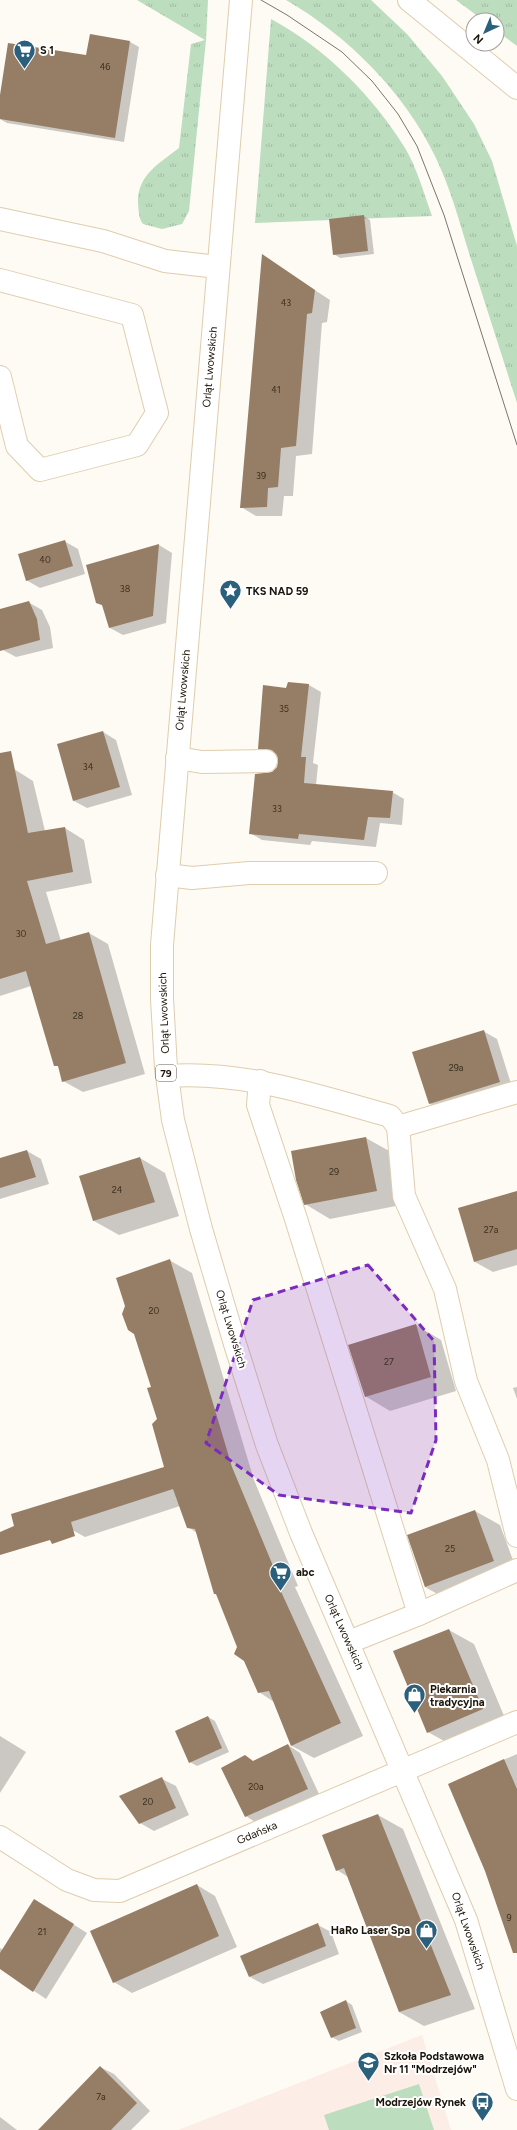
<svg xmlns="http://www.w3.org/2000/svg" width="517" height="2130" font-family="Figtree,sans-serif">
  <style>
    .education { fill: #fcede7 }
    .grass { fill: url(#grass-tufts) }
    .park { fill: #bcddbe }
    .shadow { fill: #0003 }
    .building { fill: #967d65 }
    .lines { fill: none; stroke-linecap: round; stroke-linejoin: round }
    .minor-casing { stroke: #dfcdad; stroke-width: 24 }
    .major-casing { stroke: #dfcdad; stroke-width: 24 }
    .minor { stroke: #fff; stroke-width: 22 }
    .major { stroke: #fff; stroke-width: 22 }
    .tram { stroke: #7b766d; stroke-width: 1 }
    .marked { fill: #7b2cbf; fill-opacity: 0.2; stroke: #7b2cbf; stroke-width: 3; stroke-dasharray: 8 5; stroke-linejoin: round }
    .labels { text-anchor: middle; dominant-baseline: central; stroke-width: 4; stroke-linejoin: round; paint-order: stroke }
    .number-label { font-size: 9px; fill: #3a2f20 }
    .shield { fill: #fff; stroke: #5f5b53; stroke-width: 1 }
    .shield-label { font-size: 10px; font-weight: bold; fill: #1b1509 }
    .poi-label { font-size: 11px; font-weight: bold; fill: #1b1509; stroke: #fff; text-anchor: start }
    .street-label { font-size: 11px; fill: #1b1509; stroke: #fff }
  </style>
  <defs>
    <pattern id="grass-tufts" width="24" height="20" patternUnits="userSpaceOnUse"><rect width="24" height="20" fill="#bcddbe"/><path d="M3 7l-1-3M5 7V3M7 7l1-3M15 17l-1-3M17 17v-4M19 17l1-3" fill="none" stroke="#a1bda2"/></pattern>
  </defs>
  <rect width="100%" height="100%" fill="#fefaf4"/>
  <!-- education -->
  <path class="education" d="M422,2035L451,2130H178Z"/>
  <!-- grass -->
  <g class="grass">
    <path d="M137,0H208L206,40L189,211L182,224L162,229L143,224C138,217 139,211 138,203C137,175 160,163 179,148L191,44L205,40Z"/>
    <path d="M286,0H371L407,34L442,76L474,124L492,161L517,246V403C501,353 485,303 469,253C459,220 450,187 435,156C403,91 348,36 286,0Z"/>
    <path d="M456,0H517V46L497,31V20H483Z"/>
    <path d="M271,19C325,48 373,96 405,148C417,168 424,194 432,216L255,223Z"/>
  </g>
  <!-- park -->
  <path class="park" d="M419,2084L434,2130H329L324,2115Z"/>
  <!-- shadow -->
  <g class="shadow">
    <path d="M130,42L139,47L124,142L7,123L0,119V101L87,56Z"/>
    <path d="M363,216L370,220L374,254L340,258L334,254Z"/>
    <path d="M263,256L330,300L327,322L322,323L312,454L296,456L293,496H284L282,516H256L241,507Z"/>
    <path d="M64,541L78,549L85,574L40,588L26,580Z"/>
    <path d="M159,545L172,553L166,623L123,635L110,628L104,606L97,603L88,565Z"/>
    <path d="M28,602L42,610L50,627L53,648L16,657L3,650L0,638V610Z"/>
    <path d="M309,685L321,692L313,763L318,765L316,785L392,792L404,799L402,825L380,823L376,847L312,841L310,845L262,840L250,833L273,773L278,768L279,761L278,756L271,755L259,748L287,689Z"/>
    <path d="M103,732L116,740L132,795L87,808L74,801Z"/>
    <path d="M14,769L33,781L45,831L65,828L84,840L92,883L46,892L61,941L89,933L108,944L145,1074L83,1092L63,1081L60,1067L55,1065L31,986L0,996V773Z"/>
    <path d="M483,1031L497,1039L513,1090L443,1111L430,1104Z"/>
    <path d="M366,1138L391,1152L401,1205L330,1219L305,1204Z"/>
    <path d="M27,1151L41,1159L49,1184L0,1199V1160Z"/>
    <path d="M140,1158L165,1173L179,1216L119,1235L94,1221L80,1177Z"/>
    <path d="M517,1192V1265L493,1272L475,1262Z"/>
    <path d="M169,1260L192,1273L254,1480L298,1586L295,1587L363,1736L314,1758L292,1746L274,1702L259,1692L217,1595L215,1594L197,1533L188,1527L180,1506L85,1537L63,1525L165,1467L152,1388Z"/>
    <path d="M416,1325L441,1340L456,1391L390,1411L365,1396Z"/>
    <path d="M517,1387V1399L513,1388Z"/>
    <path d="M475,1511L500,1525L517,1571L450,1601L425,1587L409,1535Z"/>
    <path d="M449,1630L474,1644L507,1723L453,1746L428,1732Z"/>
    <path d="M208,1717L215,1721L229,1752L197,1766L190,1762Z"/>
    <path d="M0,1736L26,1752L0,1793Z"/>
    <path d="M288,1745L300,1753L320,1796L258,1824L246,1816L254,1761Z"/>
    <path d="M517,1754V1947L449,1784Z"/>
    <path d="M162,1779L176,1786L189,1815L154,1831L140,1823Z"/>
    <path d="M378,1815L403,1829L475,2009L424,2026L399,2012L348,1877L337,1870Z"/>
    <path d="M197,1885L215,1896L237,1947L132,1993L114,1982Z"/>
    <path d="M35,1900L87,1933L46,1999L0,1968V1948L3,1950Z"/>
    <path d="M318,1925L331,1932L339,1954L263,1984L250,1977L241,1956Z"/>
    <path d="M346,2001L352,2005L362,2032L339,2041L332,2037Z"/>
    <path d="M100,2067L114,2074L150,2111L131,2130H39Z"/>
    <path d="M0,2117L17,2130H0Z"/>
  </g>
  <!-- building -->
  <g class="building">
    <path d="M90,34L130,41L115,138L0,119V95L8,43L86,55Z"/>
    <path d="M364,215L368,251L333,255L329,219Z"/>
    <path d="M262,254L315,290L312,313L307,314L296,446L281,448L278,487L268,488L267,507L240,508Z"/>
    <path d="M65,540L73,566L26,581L18,554Z"/>
    <path d="M159,544L153,616L109,628L102,605L96,603L86,565Z"/>
    <path d="M29,601L37,619L40,640L0,651V609Z"/>
    <path d="M288,682L309,684L301,757H306L304,783L393,791L390,818L368,817L364,840L299,834L298,839L249,834L255,774L272,772L277,767L278,761L277,755L272,750L258,749L263,685L286,688Z"/>
    <path d="M103,731L120,787L73,801L57,744Z"/>
    <path d="M11,751L28,833L65,827L73,872L27,881L46,944L89,932L126,1063L62,1082L58,1066H54L26,971L0,979V753Z"/>
    <path d="M484,1030L500,1082L429,1104L412,1052Z"/>
    <path d="M366,1137L377,1191L304,1205L296,1180L291,1151Z"/>
    <path d="M27,1150L36,1177L0,1188V1158Z"/>
    <path d="M140,1157L155,1202L93,1221L79,1176Z"/>
    <path d="M517,1191V1249L474,1262L458,1208Z"/>
    <path d="M170,1259L232,1467L276,1573L273,1574L341,1723L291,1746L269,1691L258,1693L244,1661L234,1654L237,1647L216,1594H214L195,1529L187,1528L173,1489L71,1522L75,1536L52,1544L50,1540L0,1555V1532L14,1526L11,1514L164,1467L152,1424L157,1419L147,1388L151,1387L134,1334L128,1330L122,1314L125,1306L116,1278Z"/>
    <path d="M416,1324L431,1377L365,1397L348,1345Z"/>
    <path d="M475,1510L494,1561L425,1587L407,1535Z"/>
    <path d="M449,1629L483,1709L427,1733L393,1651Z"/>
    <path d="M208,1716L222,1748L189,1763L175,1731Z"/>
    <path d="M288,1744L308,1789L245,1817L221,1768L245,1755L253,1761Z"/>
    <path d="M504,1759L517,1789V1953H513L485,1871L448,1784Z"/>
    <path d="M162,1777L176,1808L139,1824L119,1796Z"/>
    <path d="M378,1814L451,1995L399,2012L344,1868L336,1871L322,1835Z"/>
    <path d="M197,1884L219,1936L113,1983L90,1931Z"/>
    <path d="M34,1899L74,1924L33,1992L0,1969V1953Z"/>
    <path d="M318,1923L326,1946L249,1977L240,1956Z"/>
    <path d="M346,2000L356,2028L331,2038L320,2012Z"/>
    <path d="M100,2066L137,2103L111,2130H38Z"/>
  </g>
  <g class="lines">
    <defs>
      <g id="minor">
        <path d="M409,0L517,88"/>
        <path d="M0,219L103,241L165,261L218,267"/>
        <path d="M0,280L132,315L157,413L137,445L40,470L17,446L0,377"/>
        <path d="M177,758L202,762L266,761"/>
        <path d="M167,875L192,878L249,873H376"/>
        <path d="M167,1076C243,1070 317,1096 390,1116L398,1127L404,1196L445,1289L466,1381L498,1460L517,1536"/>
        <path d="M260,1081L258,1105L296,1219L419,1614"/>
        <path d="M398,1127L517,1092"/>
        <path d="M349,1642L419,1614L517,1570"/>
        <path d="M0,1837L67,1880L94,1890L120,1891L517,1722"/>
      </g>
      <path id="major" d="M241,0L162,945V999L166,1068L173,1120L201,1229L235,1344L267,1445L301,1533L466,1920L517,2089"/>
    </defs>
    <!-- minor casing -->
    <use href="#minor" class="minor-casing"/>
    <!-- major casing -->
    <use href="#major" class="major-casing"/>
    <!-- minor -->
    <use href="#minor" class="minor"/>
    <!-- major -->
    <use href="#major" class="major"/>
    <!-- tram -->
    <path class="tram" d="M261,0L287,15L342,52L372,81L398,114L417,146L444,215L517,445"/>
  </g>
  <!-- marked area -->
  <path class="marked" d="M368,1265L434,1341L436,1440L411,1513L279,1495L206,1443L253,1300Z"/>
  <!-- icons -->
  <defs>
    <symbol id="supermarket-pin" viewBox="-11 -11 22 30"><path d="M0 17L-7.5 6A9.5 9.5 0 1 1 7.5 6Z" fill="#2a607c" stroke="#fff"/><path d="M-6-5.5h2.5l.6 2H6L4.5 2H-2.5L-4.4-4H-6ZM-1.5 3.2a1.3 1.3 0 1 0 .1 0ZM3 3.2a1.3 1.3 0 1 0 .1 0Z" fill="#fff"/></symbol>
    <symbol id="sight-pin" viewBox="-11 -11 22 30"><path d="M0 17L-7.5 6A9.5 9.5 0 1 1 7.5 6Z" fill="#2a607c" stroke="#fff"/><path d="M0-6L1.8-2.2L6-1.7L2.9 1.2L3.7 5.4L0 3.3L-3.7 5.4L-2.9 1.2L-6-1.7L-1.8-2.2Z" fill="#fff"/></symbol>
    <symbol id="shop-pin" viewBox="-11 -11 22 30"><path d="M0 17L-7.5 6A9.5 9.5 0 1 1 7.5 6Z" fill="#2a607c" stroke="#fff"/><path d="M-5-2.5h2.3a2.7 3.5 0 0 1 5.4 0H5L5.5 6h-11ZM-1.5-2.5h3a1.5 2.3 0 0 0-3 0Z" fill="#fff"/></symbol>
    <symbol id="school-pin" viewBox="-11 -11 22 30"><path d="M0 17L-7.5 6A9.5 9.5 0 1 1 7.5 6Z" fill="#2a607c" stroke="#fff"/><path d="M0-5L7-2L0 1L-7-2ZM-4 1L0 2.5L4 1V4Q0 6-4 4Z" fill="#fff"/></symbol>
    <symbol id="bus-pin" viewBox="-11 -11 22 30"><path d="M0 17L-7.5 6A9.5 9.5 0 1 1 7.5 6Z" fill="#2a607c" stroke="#fff"/><path d="M-5-6H5V4H4V6H2V4H-2V6H-4V4H-5ZM-3.5-4V0h7V-4ZM-3.5 1.2v1.5H-2V1.2ZM2 1.2v1.5H3.5V1.2Z" fill="#fff"/></symbol>
  </defs>
  <g fill-rule="evenodd">
    <use href="#supermarket-pin" x="12" y="38" width="25" height="34"/>
    <use href="#sight-pin" x="218" y="578" width="25" height="34"/>
    <use href="#supermarket-pin" x="268" y="1560" width="25" height="34"/>
    <use href="#shop-pin" x="402" y="1682" width="25" height="34"/>
    <use href="#shop-pin" x="414" y="1918" width="25" height="34"/>
    <use href="#school-pin" x="356" y="2050" width="25" height="34"/>
    <use href="#bus-pin" x="470" y="2090" width="25" height="34"/>
  </g>
  <g class="labels">
    <!-- number labels -->
    <g class="number-label">
      <text x="105" y="66">46</text>
      <text x="286" y="302">43</text>
      <text x="276" y="389">41</text>
      <text x="261" y="475">39</text>
      <text x="45" y="559">40</text>
      <text x="125" y="588">38</text>
      <text x="284" y="708">35</text>
      <text x="88" y="766">34</text>
      <text x="277" y="808">33</text>
      <text x="21" y="933">30</text>
      <text x="78" y="1015">28</text>
      <text x="456" y="1067">29a</text>
      <text x="334" y="1171">29</text>
      <text x="117" y="1189">24</text>
      <text x="491" y="1229">27a</text>
      <text x="154" y="1310">20</text>
      <text x="389" y="1361">27</text>
      <text x="450" y="1548">25</text>
      <text x="256" y="1786">20a</text>
      <text x="148" y="1801">20</text>
      <text x="509" y="1917">9</text>
      <text x="42" y="1931">21</text>
      <text x="101" y="2096">7a</text>
    </g>
    <!-- shield labels -->
    <rect class="shield" x="156" y="1065" width="20" height="16" rx="3"/>
    <g class="shield-label">
      <text x="166" y="1073">79</text>
    </g>
    <!-- poi labels -->
    <g class="poi-label">
      <text x="40" y="50">S 1</text>
      <text x="246" y="591">TKS NAD 59</text>
      <text x="296" y="1572">abc</text>
      <text x="430" y="1689">Piekarnia<tspan x="430" dy="13">tradycyjna</tspan></text>
      <text x="410" y="1930" text-anchor="end">HaRo Laser Spa</text>
      <text x="384" y="2056">Szkoła Podstawowa<tspan x="384" dy="13">Nr 11 "Modrzejów"</tspan></text>
      <text x="466" y="2102" text-anchor="end">Modrzejów Rynek</text>
    </g>
    <!-- street labels -->
    <g class="street-label">
      <text transform="translate(210 367) rotate(-85)">Orląt Lwowskich</text>
      <text transform="translate(183 690) rotate(-85)">Orląt Lwowskich</text>
      <text transform="translate(164 1013) rotate(-92)">Orląt Lwowskich</text>
      <text transform="translate(231 1329) rotate(73)">Orląt Lwowskich</text>
      <text transform="translate(344 1632) rotate(66)">Orląt Lwowskich</text>
      <text transform="translate(257 1833) rotate(-23)">Gdańska</text>
      <text transform="translate(468 1931) rotate(71)">Orląt Lwowskich</text>
    </g>
  </g>
  <!-- north arrow -->
  <g transform="translate(485 32) rotate(224)"><circle r="19" fill="#ffffff" stroke="#a4a19d"/>
  <path d="M0-3L7 15L0 10L-7 15Z" fill="#2a607c"/>
  <text y="-6" font-size="11" font-weight="bold" text-anchor="middle" fill="#1b1509">N</text>
  </g>
</svg>
